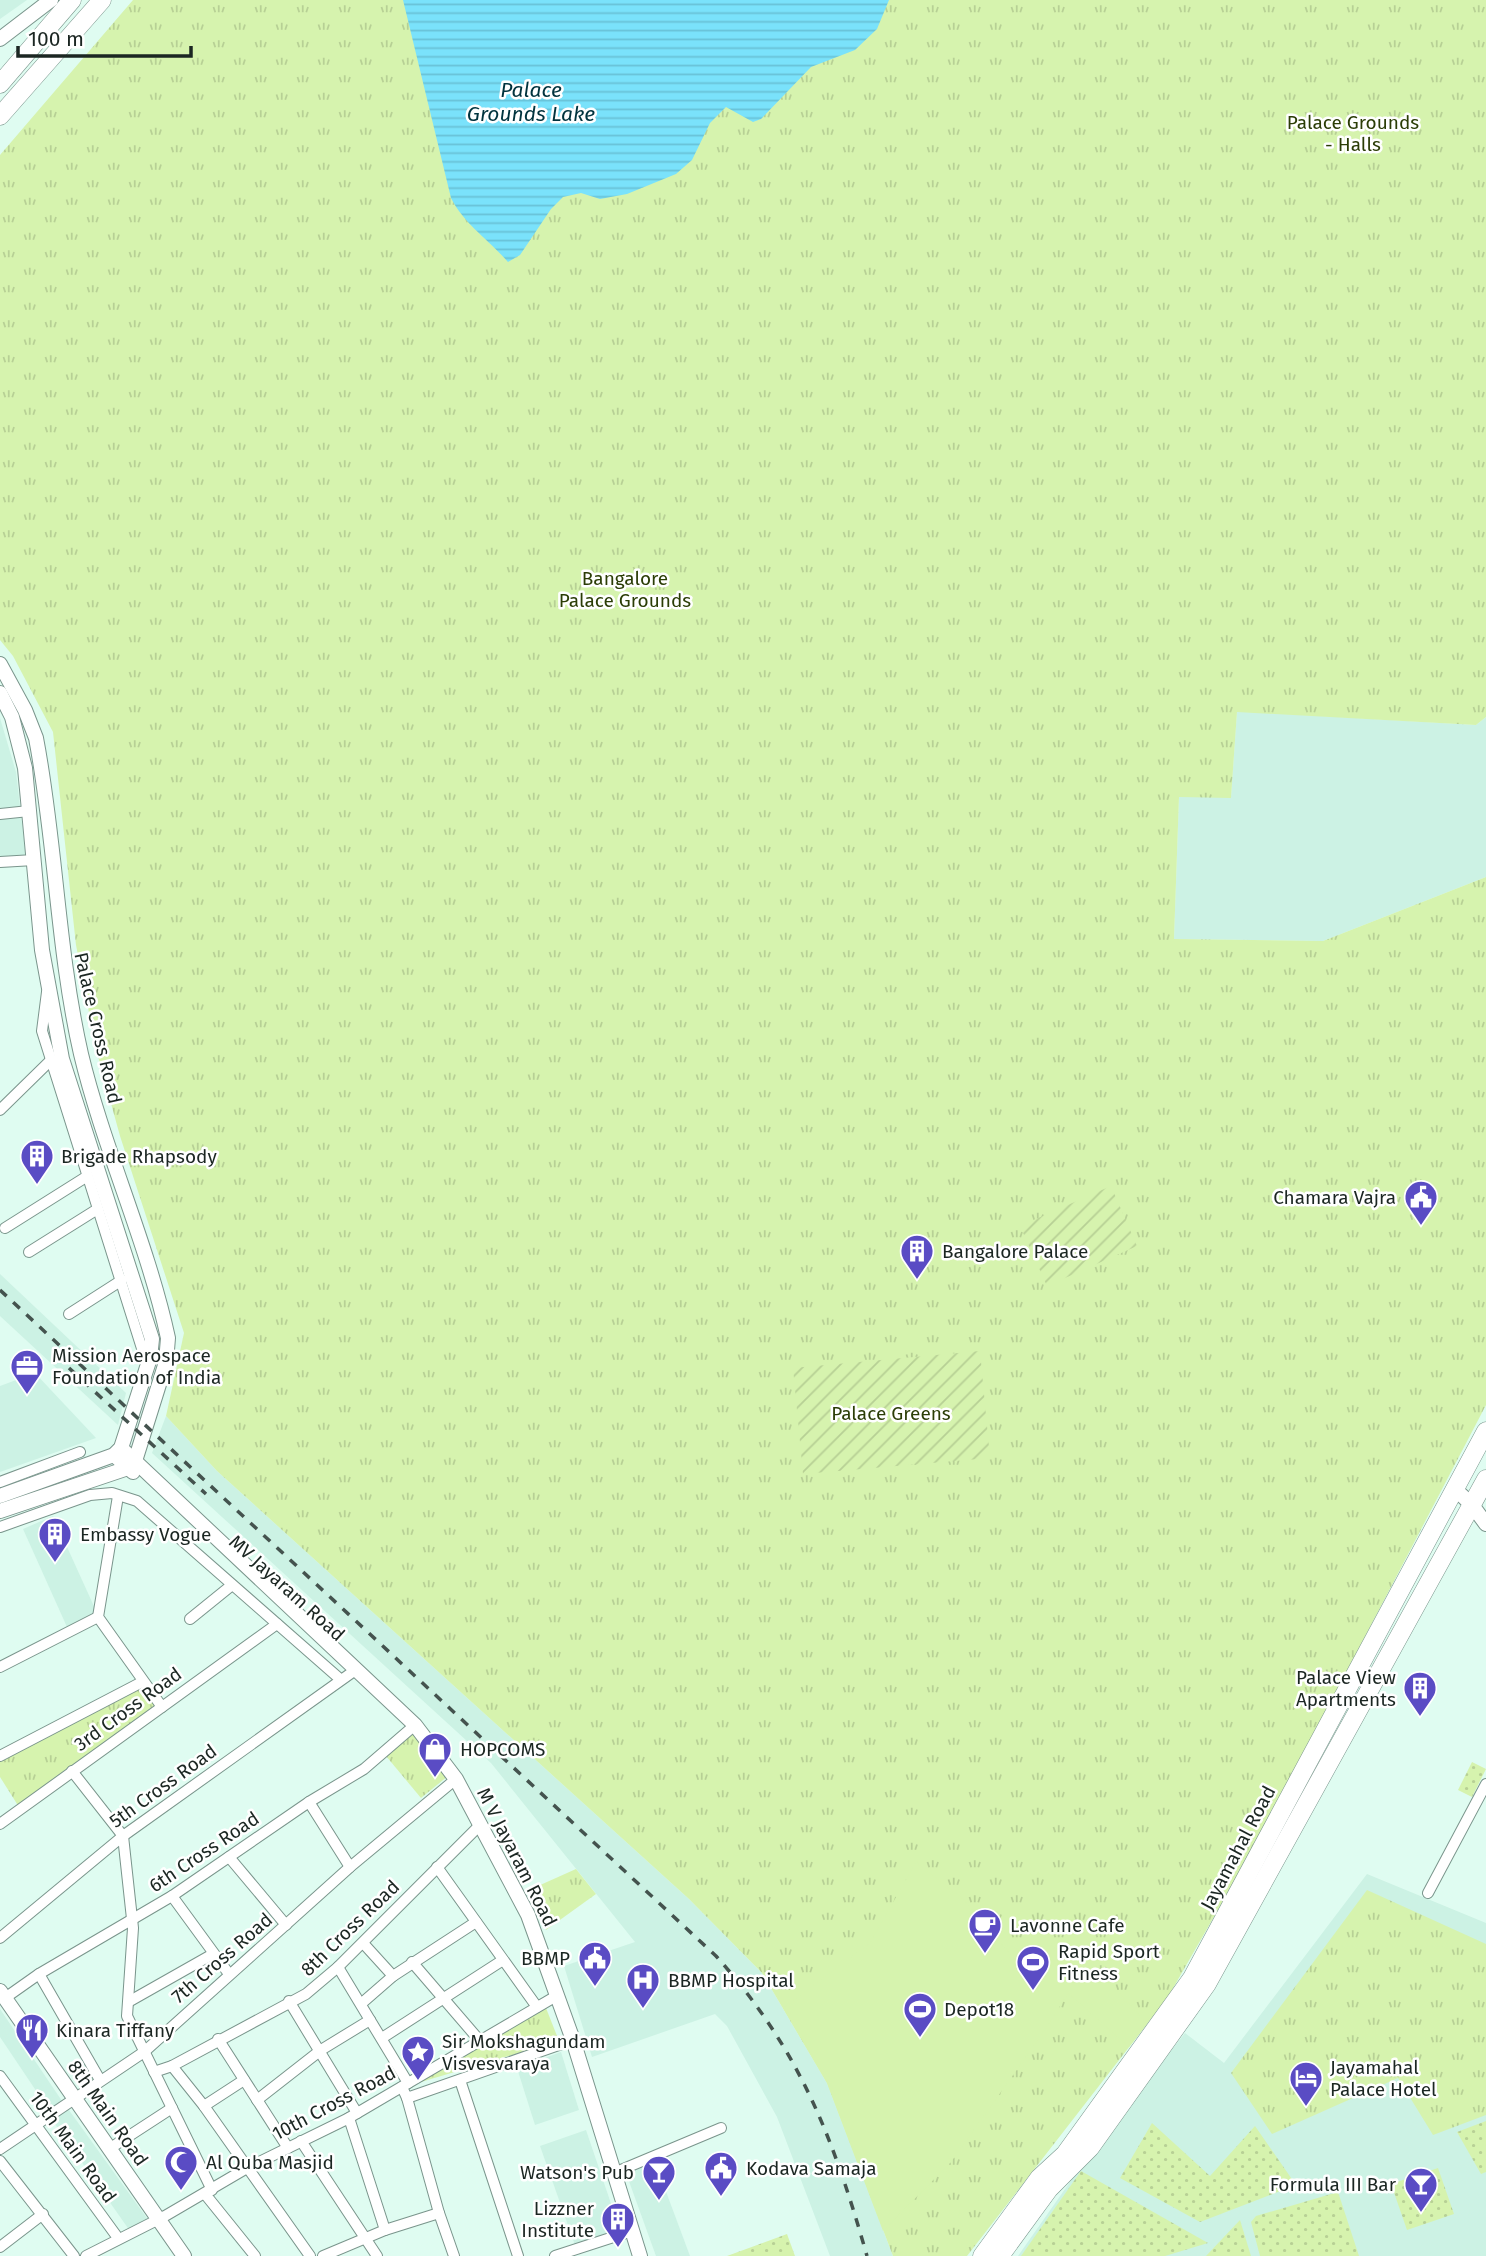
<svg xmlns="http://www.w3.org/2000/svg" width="1486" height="2256" font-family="'Fira Sans',sans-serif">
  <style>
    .built { fill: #ccf2e4 }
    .grass { fill: url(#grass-dots) }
    .park { fill: url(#park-tufts) }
    .garden { fill: url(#garden-furrows) }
    .pitch { fill: #d6f3ae }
    .water { fill: url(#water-rules) }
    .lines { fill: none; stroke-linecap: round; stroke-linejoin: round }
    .minor-casing { stroke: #7a958c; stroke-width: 12 }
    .tertiary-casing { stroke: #7a958c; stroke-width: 16 }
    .primary-casing { stroke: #7a958c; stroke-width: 19 }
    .minor { stroke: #fff; stroke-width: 10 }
    .tertiary { stroke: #fff; stroke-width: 14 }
    .primary { stroke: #fff; stroke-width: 18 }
    .rail { stroke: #44534e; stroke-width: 3.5; stroke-dasharray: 9 9; stroke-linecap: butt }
    .labels { text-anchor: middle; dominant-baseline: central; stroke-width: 5; stroke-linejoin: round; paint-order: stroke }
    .park-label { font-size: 19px; fill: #2b3d06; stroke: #fff }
    .street-label { font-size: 19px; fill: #1b2622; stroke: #fff }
    .poi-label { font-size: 19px; fill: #1b2622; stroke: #fff; text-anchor: start }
    .water-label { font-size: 21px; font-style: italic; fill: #00333e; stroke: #fff }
  </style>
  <defs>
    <pattern id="grass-dots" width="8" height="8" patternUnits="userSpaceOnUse" patternTransform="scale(1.75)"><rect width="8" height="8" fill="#d6f3ae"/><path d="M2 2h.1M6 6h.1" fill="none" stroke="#b7d095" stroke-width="1.8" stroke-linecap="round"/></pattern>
    <pattern id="park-tufts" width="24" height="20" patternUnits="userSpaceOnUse" patternTransform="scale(1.75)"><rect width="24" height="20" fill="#d6f3ae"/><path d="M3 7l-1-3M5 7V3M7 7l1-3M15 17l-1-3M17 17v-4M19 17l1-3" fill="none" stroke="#b7d095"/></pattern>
    <pattern id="garden-furrows" width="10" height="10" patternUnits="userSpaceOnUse" patternTransform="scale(1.75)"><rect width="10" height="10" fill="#d6f3ae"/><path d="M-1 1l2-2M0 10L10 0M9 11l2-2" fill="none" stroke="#b7d095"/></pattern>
    <pattern id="water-rules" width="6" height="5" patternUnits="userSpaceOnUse" patternTransform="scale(1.75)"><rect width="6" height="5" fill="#7ae2fb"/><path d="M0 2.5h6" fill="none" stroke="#69c2d7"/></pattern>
  </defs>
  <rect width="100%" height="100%" fill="#dffcf1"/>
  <!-- built -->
  <g class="built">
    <path d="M0,0H27L0,19Z"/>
    <path d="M1237,711L1476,725L1486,717V877L1323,941L1174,939L1179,796L1231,797Z"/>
    <path d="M0,718L16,772L27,866L0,868Z"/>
    <path d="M0,1274L126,1393L118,1425L0,1316Z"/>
    <path d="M35,1373L96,1438L0,1472V1386Z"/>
    <path d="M166,1416L217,1471L689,1899L762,1973L827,2083L893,2256H830L777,2117L727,2026L715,2014L592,2057L564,1966L635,1942L491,1763L152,1453Z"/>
    <path d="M53,1516L97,1613L67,1627L23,1529Z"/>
    <path d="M1367,1874L1486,1923V2256H1018L1091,2152L1185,2033L1224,2063Z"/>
    <path d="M0,2009L62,2101L49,2110L0,2037Z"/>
    <path d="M561,2052L579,2110L535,2125L517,2068Z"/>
    <path d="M66,2106L149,2221L130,2231L50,2117Z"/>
    <path d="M586,2130L621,2233L576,2248L540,2146Z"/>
    <path d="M655,2162L690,2256H656L626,2173Z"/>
  </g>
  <!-- grass -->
  <g class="grass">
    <path d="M1472,1762L1486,1769L1472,1797L1458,1790Z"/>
    <path d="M1486,2121V2172L1481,2174L1457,2132Z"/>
    <path d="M1152,2123L1210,2176L1255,2126L1296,2185L1200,2222L1120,2178Z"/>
    <path d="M1438,2168L1454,2214L1407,2230L1391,2184Z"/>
    <path d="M1081,2171L1208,2243L1165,2256H1021Z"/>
    <path d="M1338,2192L1359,2256H1260L1251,2222L1256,2216Z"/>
    <path d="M1240,2220L1251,2256H1206Z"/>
    <path d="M787,2234L795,2256H727Z"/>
  </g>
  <!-- park -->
  <g class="park">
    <path d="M133,0H1486V717L1476,725L1237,712L1231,798L1179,797L1174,939L1323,941L1486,877V1405L1267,1824L1168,1997L967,2256H893L827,2083L762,1973L689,1899L217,1471L166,1416L184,1333L120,1136L96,1049L76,945L53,732L13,656L0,640V155Z"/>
    <path d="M140,1684L159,1707L19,1807L0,1777V1758Z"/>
    <path d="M413,1734L448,1776L421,1798L386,1756Z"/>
    <path d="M576,1869L596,1894L546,1930L529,1890Z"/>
    <path d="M1367,1890L1486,1944V2115L1433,2135L1398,2078L1272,2134L1231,2073Z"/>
    <path d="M546,2008L559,2041L421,2082L420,2080Z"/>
  </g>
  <!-- garden -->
  <g class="garden">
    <path d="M1111,1186L1137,1246L1047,1286L1020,1226Z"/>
    <path d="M980,1351L990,1458L803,1474L793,1368Z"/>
  </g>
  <!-- pitch -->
  <path class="pitch" d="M916,1862L963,1899L1017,1962L1069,1935L1147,2024L1129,2047L1068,1993L1045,2030L951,2162L883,2231L827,2083L783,2008L870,1943Z"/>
  <!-- water -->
  <path class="water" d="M403,0H889L877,29L855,50L811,67L761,119L753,122L726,107L710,123L692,160L676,174L627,194L600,199L581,193L563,197L551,209L520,255L508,262C489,240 464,224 451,198Z"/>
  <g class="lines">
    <defs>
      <g id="minor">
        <path d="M0,814L29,811"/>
        <path d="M0,862L34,860"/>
        <path d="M47,992L42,1031L145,1358"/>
        <path d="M0,1110L51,1060"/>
        <path d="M5,1228L86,1177"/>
        <path d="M29,1252L96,1210"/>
        <path d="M69,1314L122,1280"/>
        <path d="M0,1482L80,1452"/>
        <path d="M118,1496L98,1617L162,1707"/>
        <path d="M0,1527L90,1495L112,1493L137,1501L340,1679"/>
        <path d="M190,1619L232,1585"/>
        <path d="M0,1667L98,1617"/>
        <path d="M0,1756L142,1682"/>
        <path d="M72,1771L123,1836L133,1928L127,2016L212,2190"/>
        <path d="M309,1802L350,1867"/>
        <path d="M0,1824L277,1624"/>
        <path d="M229,1857L286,1925"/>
        <path d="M437,1867L537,2007"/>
        <path d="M1428,1893L1486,1784"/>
        <path d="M172,1896L229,1974"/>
        <path d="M0,1938L123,1836L354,1671"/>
        <path d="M363,1943L393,1976L476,1922"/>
        <path d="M412,1962L480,2041"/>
        <path d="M338,1967L408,2083"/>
        <path d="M39,1974L100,2080"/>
        <path d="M5,1998L39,1974L172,1896L309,1802L364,1769L415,1725"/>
        <path d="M130,2001L213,1954"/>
        <path d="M289,2001L357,2113"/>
        <path d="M362,2003L393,1976"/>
        <path d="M382,2038L503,1960"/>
        <path d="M218,2039L288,2148"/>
        <path d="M172,2066L204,2106L310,2256"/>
        <path d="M154,2072L172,2066L306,1994L338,1967L479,1826"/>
        <path d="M0,2076L118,2238"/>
        <path d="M460,2080L518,2256"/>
        <path d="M402,2087L407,2098L573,2040"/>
        <path d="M407,2098L439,2213L454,2256"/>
        <path d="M257,2100L321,2050L370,2020"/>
        <path d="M204,2106L244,2080"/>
        <path d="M349,2118L385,2230"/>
        <path d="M301,2141L377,2256"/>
        <path d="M0,2149L144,2052L350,1867L456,1779"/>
        <path d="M109,2149L172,2108"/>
        <path d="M0,2161L74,2256"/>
        <path d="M616,2172L721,2128"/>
        <path d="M205,2194L255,2256"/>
        <path d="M0,2247L43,2214"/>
        <path d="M86,2256L165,2216L247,2168L347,2119L558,1995"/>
        <path d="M323,2256L385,2230L439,2213"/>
        <path d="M555,2256L632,2231"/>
      </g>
      <g id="tertiary">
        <path d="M0,39L51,0"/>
        <path d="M0,664L25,710L36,738C56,842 57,949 81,1054C104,1150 147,1241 168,1338L166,1362L135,1461L128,1468L0,1511"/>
        <path d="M0,693L12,717L25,768L42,950L62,1059L152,1339L150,1358L121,1448"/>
        <path d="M121,1448L415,1725L456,1779L528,1915L573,2040L640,2256"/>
        <path d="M114,1455L133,1472"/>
        <path d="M1455,1489L1472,1505L1486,1524"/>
        <path d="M0,1496L114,1455L119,1450"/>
        <path d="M0,1991L184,2256"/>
      </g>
      <g id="primary">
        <path d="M0,84L72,0"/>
        <path d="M0,116L102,0"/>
        <path d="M982,2256L1039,2178L1065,2154L1192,1978L1486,1431"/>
        <path d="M1000,2256L1049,2189L1090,2148L1207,1984L1486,1479"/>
      </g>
    </defs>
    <!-- minor casing -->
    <use href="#minor" class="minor-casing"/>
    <!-- tertiary casing -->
    <use href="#tertiary" class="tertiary-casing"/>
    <!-- primary casing -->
    <use href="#primary" class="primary-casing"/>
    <!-- minor -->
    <use href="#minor" class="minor"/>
    <!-- tertiary -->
    <use href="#tertiary" class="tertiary"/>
    <!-- primary -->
    <use href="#primary" class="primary"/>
    <!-- rail -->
    <g class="rail">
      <path d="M0,1290L716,1956C800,2050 833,2137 867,2256"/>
      <path d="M69,1368L206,1494"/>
    </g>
  </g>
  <!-- icons -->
  <defs>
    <symbol id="building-pin" viewBox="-11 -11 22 30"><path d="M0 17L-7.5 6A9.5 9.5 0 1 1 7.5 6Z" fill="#5a4cc4" stroke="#fff"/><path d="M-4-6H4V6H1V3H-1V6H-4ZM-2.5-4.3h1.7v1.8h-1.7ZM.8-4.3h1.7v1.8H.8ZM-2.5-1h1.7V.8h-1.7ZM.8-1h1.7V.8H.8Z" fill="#fff"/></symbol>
    <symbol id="civic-pin" viewBox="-11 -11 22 30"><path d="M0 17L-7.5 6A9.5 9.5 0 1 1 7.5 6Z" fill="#5a4cc4" stroke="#fff"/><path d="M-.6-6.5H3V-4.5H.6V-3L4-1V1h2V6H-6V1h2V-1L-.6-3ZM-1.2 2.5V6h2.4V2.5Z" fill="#fff"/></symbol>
    <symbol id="office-pin" viewBox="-11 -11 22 30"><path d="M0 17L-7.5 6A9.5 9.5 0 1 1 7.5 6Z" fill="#5a4cc4" stroke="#fff"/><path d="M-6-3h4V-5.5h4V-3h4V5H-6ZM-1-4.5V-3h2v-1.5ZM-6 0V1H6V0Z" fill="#fff"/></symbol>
    <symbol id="shop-pin" viewBox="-11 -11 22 30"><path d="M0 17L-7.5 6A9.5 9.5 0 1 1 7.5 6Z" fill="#5a4cc4" stroke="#fff"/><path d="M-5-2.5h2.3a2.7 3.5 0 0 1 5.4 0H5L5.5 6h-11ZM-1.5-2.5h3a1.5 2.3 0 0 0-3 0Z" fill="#fff"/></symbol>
    <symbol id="cafe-pin" viewBox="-11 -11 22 30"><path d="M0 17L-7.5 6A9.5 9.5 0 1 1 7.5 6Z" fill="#5a4cc4" stroke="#fff"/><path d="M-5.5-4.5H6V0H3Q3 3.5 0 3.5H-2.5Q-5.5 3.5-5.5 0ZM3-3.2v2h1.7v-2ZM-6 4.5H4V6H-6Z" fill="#fff"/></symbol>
    <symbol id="stadium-pin" viewBox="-11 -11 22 30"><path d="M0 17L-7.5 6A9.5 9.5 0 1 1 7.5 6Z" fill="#5a4cc4" stroke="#fff"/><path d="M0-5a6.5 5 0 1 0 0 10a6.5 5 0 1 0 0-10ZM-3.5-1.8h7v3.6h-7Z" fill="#fff"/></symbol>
    <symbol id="hospital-pin" viewBox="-11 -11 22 30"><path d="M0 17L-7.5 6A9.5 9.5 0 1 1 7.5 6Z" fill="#5a4cc4" stroke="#fff"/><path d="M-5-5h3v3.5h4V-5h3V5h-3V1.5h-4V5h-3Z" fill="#fff"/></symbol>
    <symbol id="restaurant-pin" viewBox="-11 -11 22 30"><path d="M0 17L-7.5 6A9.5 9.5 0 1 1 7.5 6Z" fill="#5a4cc4" stroke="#fff"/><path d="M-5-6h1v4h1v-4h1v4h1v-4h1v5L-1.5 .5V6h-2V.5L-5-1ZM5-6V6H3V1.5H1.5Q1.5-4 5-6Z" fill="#fff"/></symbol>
    <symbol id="sight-pin" viewBox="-11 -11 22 30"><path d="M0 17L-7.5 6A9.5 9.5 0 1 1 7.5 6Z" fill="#5a4cc4" stroke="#fff"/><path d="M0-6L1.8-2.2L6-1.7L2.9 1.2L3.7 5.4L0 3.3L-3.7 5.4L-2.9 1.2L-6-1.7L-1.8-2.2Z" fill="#fff"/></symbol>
    <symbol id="hotel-pin" viewBox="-11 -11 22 30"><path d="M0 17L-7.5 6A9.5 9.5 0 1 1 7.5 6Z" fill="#5a4cc4" stroke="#fff"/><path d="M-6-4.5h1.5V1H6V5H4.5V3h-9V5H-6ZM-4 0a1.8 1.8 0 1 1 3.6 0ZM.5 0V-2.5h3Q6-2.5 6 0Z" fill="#fff"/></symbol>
    <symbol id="mosque-pin" viewBox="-11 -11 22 30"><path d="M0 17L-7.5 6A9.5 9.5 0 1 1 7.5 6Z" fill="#5a4cc4" stroke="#fff"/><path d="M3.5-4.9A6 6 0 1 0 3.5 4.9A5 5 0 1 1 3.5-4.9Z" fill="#fff"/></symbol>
    <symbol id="bar-pin" viewBox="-11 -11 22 30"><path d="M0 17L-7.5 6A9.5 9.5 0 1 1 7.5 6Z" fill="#5a4cc4" stroke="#fff"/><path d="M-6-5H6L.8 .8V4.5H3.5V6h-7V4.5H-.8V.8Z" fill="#fff"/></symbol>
  </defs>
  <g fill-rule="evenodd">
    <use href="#building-pin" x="18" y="1137" width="38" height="52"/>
    <use href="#civic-pin" x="1402" y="1178" width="38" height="52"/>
    <use href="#building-pin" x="898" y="1232" width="38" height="52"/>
    <use href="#office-pin" x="8" y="1347" width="38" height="52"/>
    <use href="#building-pin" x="36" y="1515" width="38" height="52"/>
    <use href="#building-pin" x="1401" y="1669" width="38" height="52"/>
    <use href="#shop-pin" x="416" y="1730" width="38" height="52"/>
    <use href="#cafe-pin" x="966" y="1906" width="38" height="52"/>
    <use href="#civic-pin" x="576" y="1939" width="38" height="52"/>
    <use href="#stadium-pin" x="1014" y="1943" width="38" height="52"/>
    <use href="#hospital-pin" x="624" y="1961" width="38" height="52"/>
    <use href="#stadium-pin" x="901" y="1990" width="38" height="52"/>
    <use href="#restaurant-pin" x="13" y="2011" width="38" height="52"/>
    <use href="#sight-pin" x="399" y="2033" width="38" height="52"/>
    <use href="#hotel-pin" x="1287" y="2059" width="38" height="52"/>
    <use href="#mosque-pin" x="162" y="2143" width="38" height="52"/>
    <use href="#civic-pin" x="702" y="2149" width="38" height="52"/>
    <use href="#bar-pin" x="640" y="2153" width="38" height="52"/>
    <use href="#bar-pin" x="1402" y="2165" width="38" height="52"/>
    <use href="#building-pin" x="599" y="2200" width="38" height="52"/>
  </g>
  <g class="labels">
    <!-- park labels -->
    <g class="park-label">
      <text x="1353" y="122">Palace Grounds<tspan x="1353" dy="22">- Halls</tspan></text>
      <text x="625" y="578">Bangalore<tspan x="625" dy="22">Palace Grounds</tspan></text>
      <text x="891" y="1413">Palace Greens</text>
    </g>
    <!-- street labels -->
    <g class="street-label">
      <text transform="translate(98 1028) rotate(77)">Palace Cross Road</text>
      <text transform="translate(287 1588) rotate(42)">MV Jayaram Road</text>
      <text transform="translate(128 1709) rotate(-36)">3rd Cross Road</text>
      <text transform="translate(163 1786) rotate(-36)">5th Cross Road</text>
      <text transform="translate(1238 1848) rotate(-62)">Jayamahal Road</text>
      <text transform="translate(204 1852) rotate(-34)">6th Cross Road</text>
      <text transform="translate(517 1857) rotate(63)">M V Jayaram Road</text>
      <text transform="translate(350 1928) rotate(-44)">8th Cross Road</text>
      <text transform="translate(222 1958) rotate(-41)">7th Cross Road</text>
      <text transform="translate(334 2103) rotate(-28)">10th Cross Road</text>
      <text transform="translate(108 2113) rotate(55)">8th Main Road</text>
      <text transform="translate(73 2147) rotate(54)">10th Main Road</text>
    </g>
    <!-- poi labels -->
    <g class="poi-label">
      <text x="61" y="1156">Brigade Rhapsody</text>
      <text x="1396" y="1197" text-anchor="end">Chamara Vajra</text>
      <text x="942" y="1251">Bangalore Palace</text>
      <text x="52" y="1355">Mission Aerospace<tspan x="52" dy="22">Foundation of India</tspan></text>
      <text x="80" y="1534">Embassy Vogue</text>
      <text x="1396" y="1677" text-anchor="end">Palace View<tspan x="1396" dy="22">Apartments</tspan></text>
      <text x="460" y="1749">HOPCOMS</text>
      <text x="1010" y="1925">Lavonne Cafe</text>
      <text x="1058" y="1951">Rapid Sport<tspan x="1058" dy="22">Fitness</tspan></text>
      <text x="570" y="1958" text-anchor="end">BBMP</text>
      <text x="668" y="1980">BBMP Hospital</text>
      <text x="944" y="2009">Depot18</text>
      <text x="56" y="2030">Kinara Tiffany</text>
      <text x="442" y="2041">Sir Mokshagundam<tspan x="442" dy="22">Visvesvaraya</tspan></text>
      <text x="1330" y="2067">Jayamahal<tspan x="1330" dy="22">Palace Hotel</tspan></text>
      <text x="206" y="2162">Al Quba Masjid</text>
      <text x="746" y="2168">Kodava Samaja</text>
      <text x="634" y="2172" text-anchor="end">Watson's Pub</text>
      <text x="1396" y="2184" text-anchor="end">Formula III Bar</text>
      <text x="594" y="2208" text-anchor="end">Lizzner<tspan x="594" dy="22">Institute</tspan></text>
    </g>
    <!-- water labels -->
    <g class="water-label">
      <text x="531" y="90">Palace<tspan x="531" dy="24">Grounds Lake</tspan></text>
    </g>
  </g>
  <!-- scale -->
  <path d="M18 46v10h173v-10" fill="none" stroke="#1b2622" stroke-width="3.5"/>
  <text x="28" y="46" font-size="21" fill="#1b2622" stroke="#ffffff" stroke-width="5" paint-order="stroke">100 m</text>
</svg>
